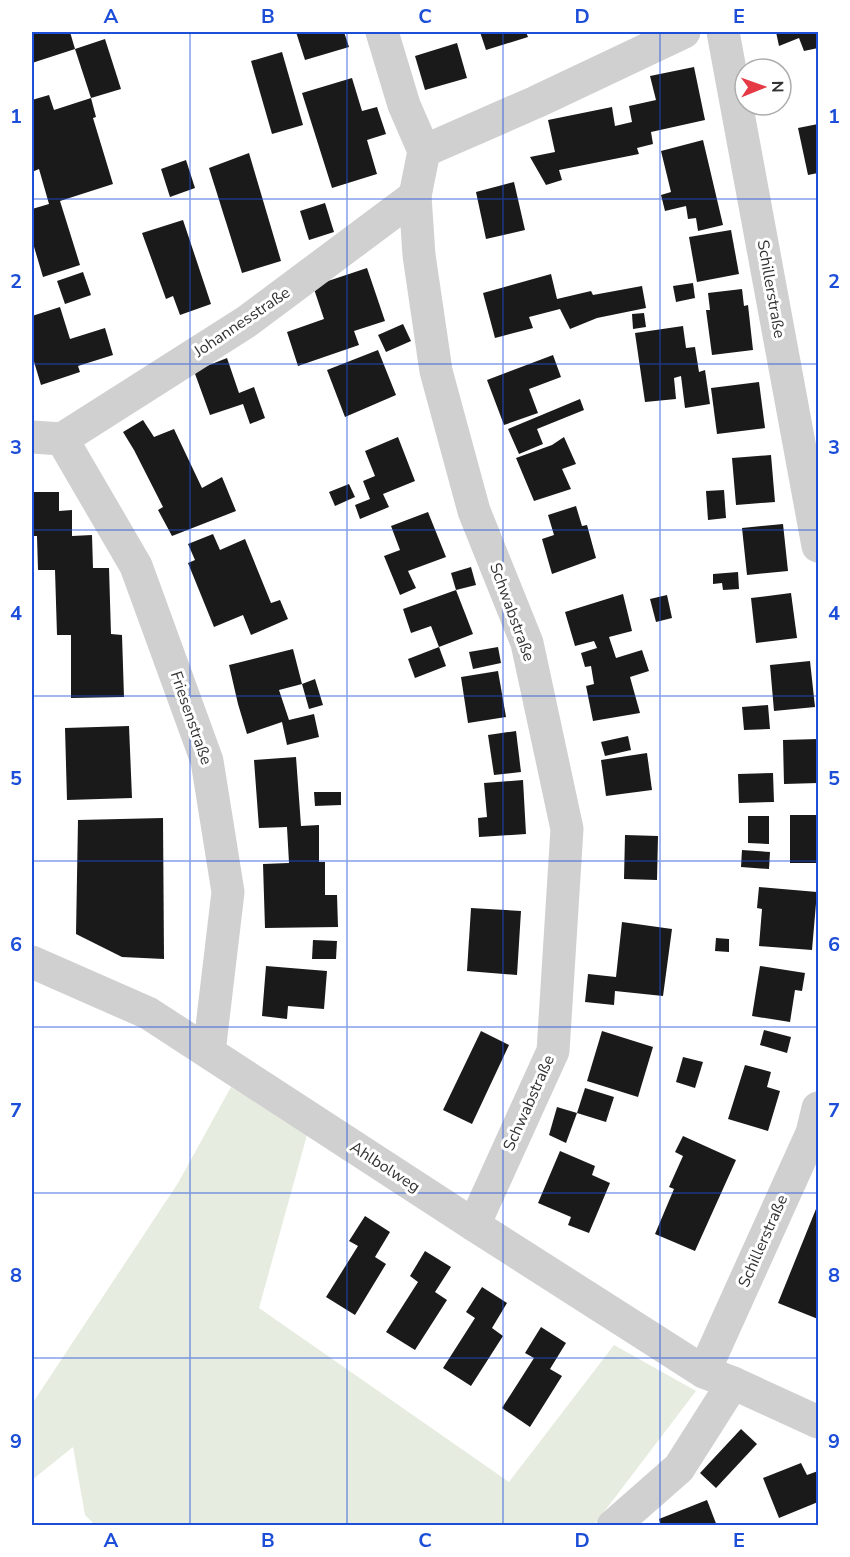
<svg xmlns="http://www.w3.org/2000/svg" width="850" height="1557" font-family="'Nunito Sans',sans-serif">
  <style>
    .green { fill: #e6ecdf }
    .building { fill: #1a1a1a }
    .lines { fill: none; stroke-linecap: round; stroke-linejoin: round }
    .minor { stroke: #d0d0d0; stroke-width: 33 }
    .grid { fill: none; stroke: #1d4ed8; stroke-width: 1.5; stroke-opacity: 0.55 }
    .labels { text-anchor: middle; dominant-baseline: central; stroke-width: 6; stroke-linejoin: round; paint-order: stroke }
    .street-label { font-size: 16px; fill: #333; stroke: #fff }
    .neatline { fill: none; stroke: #1d4ed8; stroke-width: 2 }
    .grid-label { font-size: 20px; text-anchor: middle; font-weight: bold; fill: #1d4ed8 }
  </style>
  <rect width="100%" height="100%" fill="#fff"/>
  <!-- green -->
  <path class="green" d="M231,1087L307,1135L259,1308L509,1482L614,1345L696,1391L594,1525H95L85,1515L73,1447L32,1480V1404L178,1183Z"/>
  <!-- building -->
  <g class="building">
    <path d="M32,32H70L75,49L32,63Z"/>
    <path d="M296,32H344L349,47L305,60Z"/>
    <path d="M480,32H526L528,37L486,50Z"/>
    <path d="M776,32H818V48L804,51L799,38L779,46Z"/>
    <path d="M105,39L121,89L91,98L75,49Z"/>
    <path d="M457,43L467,78L425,90L415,56Z"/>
    <path d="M282,52L303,125L272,134L251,61Z"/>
    <path d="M694,67L705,120L651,132L653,144L637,148L639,154L559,170L562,180L546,185L530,157L555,152L548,120L612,107L615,126L632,122L629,106L656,100L650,76Z"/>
    <path d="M352,78L362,111L377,107L386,134L367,140L377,174L332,188L302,93Z"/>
    <path d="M49,95L54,110L91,98L96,117L93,118L113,184L60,201L80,265L43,277L32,240V209L49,204L39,169L32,172V100Z"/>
    <path d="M818,124V173L808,175L798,128Z"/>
    <path d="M703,140L723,225L698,231L696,218L688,219L686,206L665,211L661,195L671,192L661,151Z"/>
    <path d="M249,153L281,261L242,273L209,168Z"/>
    <path d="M186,160L195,188L170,197L161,169Z"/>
    <path d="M514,182L525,230L486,239L476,192Z"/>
    <path d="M325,203L334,232L309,240L300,211Z"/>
    <path d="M183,220L211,304L180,315L173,296L166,299L142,233Z"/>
    <path d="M731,230L739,274L697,282L689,237Z"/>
    <path d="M367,268L385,321L354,331L359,345L298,366L287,332L324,319L313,286Z"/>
    <path d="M83,272L91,295L65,304L57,281Z"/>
    <path d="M551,274L557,299L591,291L593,295L642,286L646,308L597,318L570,329L560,309L529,317L533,328L495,338L483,293Z"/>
    <path d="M693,283L695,298L676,302L673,286Z"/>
    <path d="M742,289L744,306L748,305L753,350L712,355L706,310H710L708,293Z"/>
    <path d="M60,307L70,339L105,328L113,355L78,366L80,372L41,385L32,355V316Z"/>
    <path d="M644,313L646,327L633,329L632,314Z"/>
    <path d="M403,324L411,341L386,352L378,335Z"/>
    <path d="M683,326L686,348L695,347L699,372L705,370L710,404L685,408L681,376L674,378L676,399L645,402L635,333Z"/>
    <path d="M378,350L396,395L345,417L327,370Z"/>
    <path d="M553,355L561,377L529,389L538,413L504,425L487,380Z"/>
    <path d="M227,358L239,393L254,387L265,418L250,424L243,404L210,415L194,371Z"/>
    <path d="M759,382L765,428L717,434L711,388Z"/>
    <path d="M580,399L584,410L537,429L543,444L519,454L508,429Z"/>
    <path d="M143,420L154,437L174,429L202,488L222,477L236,511L172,536L158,510L163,507L134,450L123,432Z"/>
    <path d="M398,437L415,481L383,494L389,507L360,519L355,505L370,499L363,481L375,476L365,451Z"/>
    <path d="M564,437L576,464L562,469L571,489L534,501L516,458L552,445Z"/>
    <path d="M771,455L775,502L736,505L732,458Z"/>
    <path d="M349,484L355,497L335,506L329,492Z"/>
    <path d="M724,490L726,518L708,520L706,491Z"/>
    <path d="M32,492H59V511L72,510V536L92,535L93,568H109L111,634L122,635L124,697L71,698V635H57L55,570H38L37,536H32Z"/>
    <path d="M576,506L582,526L587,525L596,558L552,574L542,539L554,535L548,515Z"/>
    <path d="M428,512L446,557L408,571L416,588L400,595L384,556L400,550L391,526Z"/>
    <path d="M783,524L788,571L747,575L742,528Z"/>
    <path d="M213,534L220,550L245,539L271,603L280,600L288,619L251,635L243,615L214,627L188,563L195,560L188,544Z"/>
    <path d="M471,567L476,585L456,590L451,573Z"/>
    <path d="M738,572L739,589L723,590L722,583L713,584V574Z"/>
    <path d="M456,590L473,634L439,647L431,626L411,633L403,609Z"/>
    <path d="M791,593L797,638L756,643L751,598Z"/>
    <path d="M623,594L632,631L609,637L616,658L642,650L649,671L630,677L640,713L593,721L586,686L594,684L591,666L585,667L581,653L597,648L594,641L575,646L565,612Z"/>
    <path d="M667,595L672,618L656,622L650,599Z"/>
    <path d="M439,647L446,666L415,678L408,659Z"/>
    <path d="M498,647L501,663L473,669L469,652Z"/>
    <path d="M293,649L302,684L315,679L323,705L309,709L302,684L279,690L289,720L314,714L319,737L287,745L282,722L247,734L238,704L229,665Z"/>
    <path d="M810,661L815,707L774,711L770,665Z"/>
    <path d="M498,671L506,717L468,723L461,677Z"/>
    <path d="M768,705L770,729L744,730L742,707Z"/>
    <path d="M129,726L132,798L67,800L65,728Z"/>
    <path d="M516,731L521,772L494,775L488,735Z"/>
    <path d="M628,736L631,750L605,756L601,742Z"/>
    <path d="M818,739V783L784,784L783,740Z"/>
    <path d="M647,753L652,790L606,796L601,760Z"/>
    <path d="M296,757L301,826L319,825V862H325V895H337L338,927L265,928L263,864L289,863L287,827L259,828L254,760Z"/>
    <path d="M773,773L774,802L739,803L738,774Z"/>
    <path d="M523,780L526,834L479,837L478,818L487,817L484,783Z"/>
    <path d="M314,792H341V805L315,806Z"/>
    <rect x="790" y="815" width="28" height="48"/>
    <path d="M748,816H769V844L748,843Z"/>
    <path d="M163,818L164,959L122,957L76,934L78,820Z"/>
    <path d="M625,835L658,836L657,880L624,879Z"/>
    <path d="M742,850L770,852L769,869L741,867Z"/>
    <path d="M759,887L817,892L812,950L759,946L762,909L757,908Z"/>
    <path d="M471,908L521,911L517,975L467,971Z"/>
    <path d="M622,922L672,929L663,996L615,991L614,1005L585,1002L588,974L616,977Z"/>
    <path d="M716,938L729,939V952L715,951Z"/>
    <path d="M313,940L337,941L336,959H312Z"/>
    <path d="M266,966L327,971L324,1009L288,1006L287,1019L262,1016Z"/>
    <path d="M760,966L805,973L802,991L795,990L790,1022L752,1016Z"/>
    <path d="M764,1030L791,1037L787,1053L760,1045Z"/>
    <path d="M481,1031L509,1045L472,1124L443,1110Z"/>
    <path d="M602,1031L653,1047L638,1097L587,1081Z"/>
    <path d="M683,1057L703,1062L695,1088L676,1082Z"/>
    <path d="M745,1065L771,1072L767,1087L780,1091L768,1131L728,1119Z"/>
    <path d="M585,1088L614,1097L606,1122L577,1113Z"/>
    <path d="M557,1107L577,1113L566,1143L549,1135Z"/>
    <path d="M683,1136L736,1160L695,1251L655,1234L674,1189L669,1187L683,1156L675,1152Z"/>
    <path d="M560,1151L595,1166L592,1175L610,1183L589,1233L568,1225L571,1217L538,1203Z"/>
    <path d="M818,1204V1319L778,1303Z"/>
    <path d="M365,1216L390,1232L375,1257L386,1264L355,1315L326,1297L358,1246L349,1241Z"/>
    <path d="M425,1251L451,1267L435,1292L447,1300L415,1350L386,1332L418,1282L410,1276Z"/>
    <path d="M482,1287L507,1303L492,1328L503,1336L471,1386L443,1368L475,1318L466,1312Z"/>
    <path d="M541,1327L566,1343L550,1369L562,1376L530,1427L502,1408L534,1358L525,1353Z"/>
    <path d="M741,1429L757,1444L716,1488L700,1473Z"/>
    <path d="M801,1463L807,1475L818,1471V1502L779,1518L763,1478Z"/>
    <path d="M707,1500L717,1526H661L659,1519Z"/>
  </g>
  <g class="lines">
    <!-- minor -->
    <g class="minor">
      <path d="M382,32L404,105L424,151L415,196L419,255L436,371L474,511L527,643L567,829L553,1051L474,1225"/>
      <path d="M723,32L818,546"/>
      <path d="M424,151L536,102L684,32"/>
      <path d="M32,437L62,439"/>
      <path d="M62,439L136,566L207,761L228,892L209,1052"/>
      <path d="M62,439L246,322L415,196"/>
      <path d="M32,962L148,1013L474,1225L704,1372L733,1383L818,1422"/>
      <path d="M704,1372L812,1133L818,1108"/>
      <path d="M613,1526L679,1468L733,1383"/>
    </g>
  </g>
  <!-- grid -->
  <path class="grid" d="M190,32V1526M347,32V1526M503,32V1526M660,32V1526M32,199H818M32,364H818M32,530H818M32,696H818M32,861H818M32,1027H818M32,1193H818M32,1358H818"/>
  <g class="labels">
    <!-- street labels -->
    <g class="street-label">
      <text transform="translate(771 289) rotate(80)">Schillerstraße</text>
      <text transform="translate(242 322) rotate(-34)">Johannesstraße</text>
      <text transform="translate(512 612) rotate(70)">Schwabstraße</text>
      <text transform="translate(191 718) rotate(71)">Friesenstraße</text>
      <text transform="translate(529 1103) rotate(-66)">Schwabstraße</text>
      <text transform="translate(385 1167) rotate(33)">Ahlbolweg</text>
      <text transform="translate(763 1241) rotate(-66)">Schillerstraße</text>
    </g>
  </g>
  <!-- border -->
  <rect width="850" height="1557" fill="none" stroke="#ffffff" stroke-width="66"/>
  <!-- north arrow -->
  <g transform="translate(763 87) rotate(89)"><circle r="28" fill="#ffffff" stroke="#adadad" stroke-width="1.5"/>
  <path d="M0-4.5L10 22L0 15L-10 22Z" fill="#e63946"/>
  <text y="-9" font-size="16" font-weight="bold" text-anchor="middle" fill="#333333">N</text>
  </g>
  <rect x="33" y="33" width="784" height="1491" class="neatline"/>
  <g class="grid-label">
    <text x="111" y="23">A</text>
    <text x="268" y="23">B</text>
    <text x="425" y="23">C</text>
    <text x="582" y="23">D</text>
    <text x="739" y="23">E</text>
    <text x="16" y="123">1</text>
    <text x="834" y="123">1</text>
    <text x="16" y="288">2</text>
    <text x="834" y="288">2</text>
    <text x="16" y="454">3</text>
    <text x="834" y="454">3</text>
    <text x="16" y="620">4</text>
    <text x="834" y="620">4</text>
    <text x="16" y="785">5</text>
    <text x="834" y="785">5</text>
    <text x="16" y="951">6</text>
    <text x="834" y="951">6</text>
    <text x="16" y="1117">7</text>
    <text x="834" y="1117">7</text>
    <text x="16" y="1282">8</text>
    <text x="834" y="1282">8</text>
    <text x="16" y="1448">9</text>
    <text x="834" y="1448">9</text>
    <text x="111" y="1547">A</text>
    <text x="268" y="1547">B</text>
    <text x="425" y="1547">C</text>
    <text x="582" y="1547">D</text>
    <text x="739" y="1547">E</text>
  </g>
</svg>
